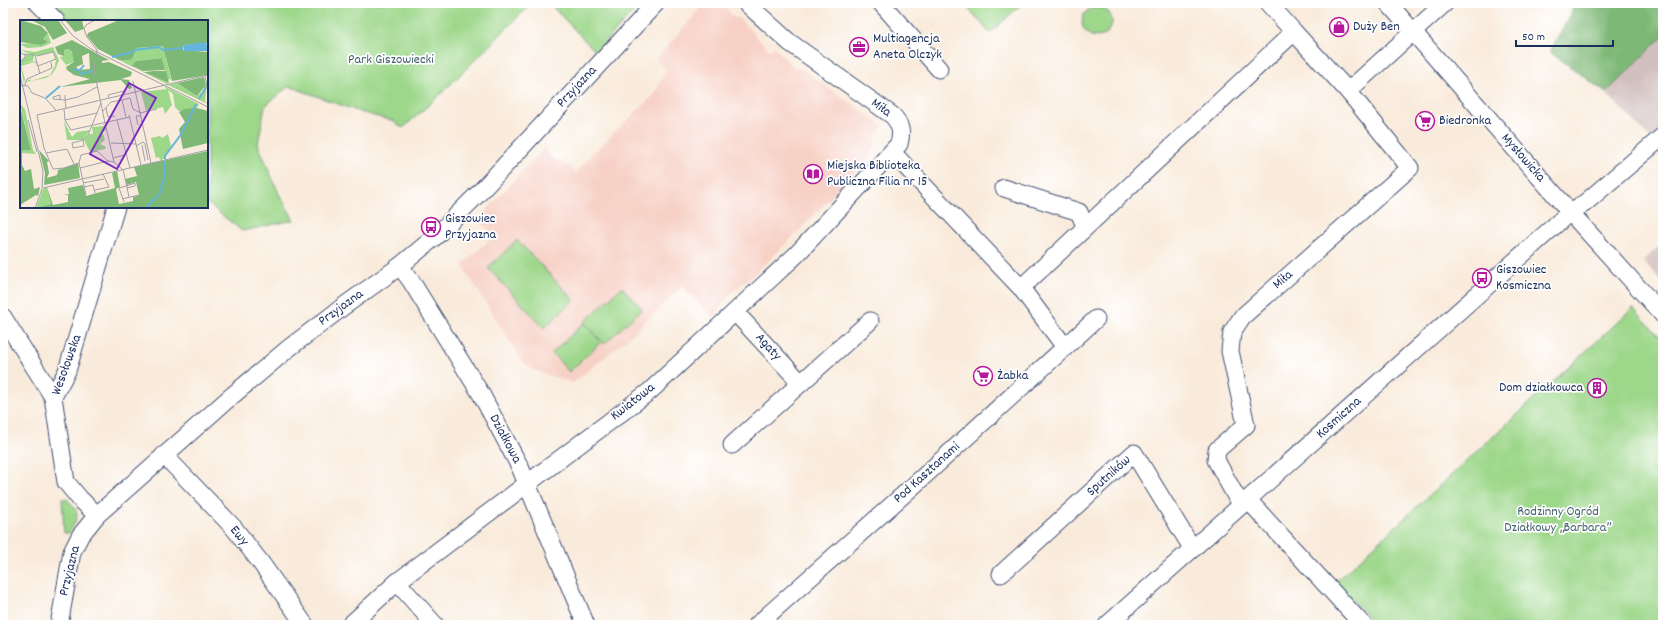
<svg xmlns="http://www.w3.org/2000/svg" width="1666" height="628" font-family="Dekko,sans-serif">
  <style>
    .built { fill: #f7d1c6 }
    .industrial { fill: #d2bfbf }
    .green { fill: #9dd78a; stroke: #5c8374 }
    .forest { fill: #7eb876; stroke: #4c746a }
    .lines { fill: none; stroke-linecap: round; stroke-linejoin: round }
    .minor-casing { stroke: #3c4b71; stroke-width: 19 }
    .minor { stroke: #fff; stroke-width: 17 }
    .labels { text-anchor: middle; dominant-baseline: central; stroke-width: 3.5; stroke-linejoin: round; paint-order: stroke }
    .poi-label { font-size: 14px; fill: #1b2f5e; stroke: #fff; text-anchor: start }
    .park-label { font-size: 14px; fill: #42616b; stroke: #fff }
    .street-label { font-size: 14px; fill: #1b2f5e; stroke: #fff }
    .inset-river { fill: none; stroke: #63b5de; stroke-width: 2 }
    .inset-road { fill: none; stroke: #a0a0a9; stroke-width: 1 }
    .view { fill: #7b2cbf; fill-opacity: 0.15; stroke: #7b2cbf; stroke-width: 2 }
    .inset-edge { fill: none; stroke: #1b2f5e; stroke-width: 2 }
  </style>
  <rect width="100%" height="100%" fill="#fff"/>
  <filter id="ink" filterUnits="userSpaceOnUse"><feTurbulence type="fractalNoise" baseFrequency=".025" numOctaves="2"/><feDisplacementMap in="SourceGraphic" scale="8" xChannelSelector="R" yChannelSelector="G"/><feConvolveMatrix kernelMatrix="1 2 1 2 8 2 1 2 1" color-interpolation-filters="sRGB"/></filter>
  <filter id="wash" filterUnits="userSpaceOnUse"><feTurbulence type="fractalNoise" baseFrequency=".012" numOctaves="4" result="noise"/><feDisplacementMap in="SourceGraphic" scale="16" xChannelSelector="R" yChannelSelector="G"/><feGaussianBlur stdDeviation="0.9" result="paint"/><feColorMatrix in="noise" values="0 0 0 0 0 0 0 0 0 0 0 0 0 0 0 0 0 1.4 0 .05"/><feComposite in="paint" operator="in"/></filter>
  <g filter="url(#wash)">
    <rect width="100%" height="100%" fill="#f9ebdb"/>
    <!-- built -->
    <path class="built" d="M705,3H712L717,8L722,4L736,19L738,17L770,51L774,47L793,67L804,70L883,126L875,137V147L870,156L796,234L750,279L746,280L729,295L714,318L682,286L627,339L573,383L533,370L522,361L462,265L494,236L478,219L544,149L553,158L569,166L576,173L594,152L654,95L666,69L656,60Z"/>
    <!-- industrial -->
    <g class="industrial">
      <path d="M1663,36V141L1650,138L1606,93Z"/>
      <path d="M1663,243V283L1643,261Z"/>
    </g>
    <!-- green -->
    <g class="green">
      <path d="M53,3H532L442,93L403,128L393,121L360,112L289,86L265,106L258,144L279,194L294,220L242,231L207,203V21H70Z"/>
      <path d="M549,3H600L601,10L624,6L623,3H632L634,11L596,52Z"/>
      <path d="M963,3H1023L990,33Z"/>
      <circle cx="1097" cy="22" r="15"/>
      <path d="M517,240L574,300L544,328L488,268Z"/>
      <path d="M622,287L642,309L604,344L584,322Z"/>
      <path d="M1633,308L1663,340V625H1375L1335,582Z"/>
      <path d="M584,323L601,342L569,372L552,353Z"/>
      <path d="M62,499H67C81,513 79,516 69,533H64Z"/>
    </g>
    <!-- forest -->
    <path class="forest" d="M1576,3H1663V36L1606,93L1550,52Z"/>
  </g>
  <g filter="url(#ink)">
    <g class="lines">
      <defs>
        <g id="minor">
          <path d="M38,3L56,21"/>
          <path d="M881,3L939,69"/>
          <path d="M1268,3L1294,32"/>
          <path d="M1388,3L1570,212L1663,315"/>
          <path d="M1348,91L1445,3"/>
          <path d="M892,152L1021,288L1065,347"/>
          <path d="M1004,188L1079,212L1085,226"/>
          <path d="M400,266L411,281L481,394L520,467L586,625"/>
          <path d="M1021,288L1294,32L1348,91L1410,168L1242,317L1232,332L1230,351L1246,425L1217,450L1216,460L1234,493L1242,505"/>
          <path d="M735,312L801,383"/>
          <path d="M3,317L53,397"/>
          <path d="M732,445L870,321"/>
          <path d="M164,455L234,528L261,563L305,625"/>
          <path d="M1248,500L1363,625"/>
          <path d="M97,515L80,499L66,482L53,397L67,371L116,207"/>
          <path d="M1001,574L1134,453L1189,543L1194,548"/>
          <path d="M397,582L435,625"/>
          <path d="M59,625L72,552L80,536L97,515L227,400L289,348L344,306L400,266L436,236L480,192L656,3"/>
          <path d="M350,625L397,582L650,391L796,255L899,144C902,133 901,125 893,116L789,42L746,3"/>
          <path d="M757,625L911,488L1096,319"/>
          <path d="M1107,625L1570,212L1585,203L1663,136"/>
        </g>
      </defs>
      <!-- minor casing -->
      <use href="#minor" class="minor-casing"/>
      <!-- minor -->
      <use href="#minor" class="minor"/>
    </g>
  </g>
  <!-- icons -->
  <defs>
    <symbol id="shop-ring" viewBox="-11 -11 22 22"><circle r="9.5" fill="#fff" stroke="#b5179e" stroke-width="1.5"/><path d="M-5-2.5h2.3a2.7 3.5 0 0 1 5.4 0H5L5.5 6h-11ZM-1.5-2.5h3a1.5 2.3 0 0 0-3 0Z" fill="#b5179e"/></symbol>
    <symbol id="office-ring" viewBox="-11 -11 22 22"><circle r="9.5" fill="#fff" stroke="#b5179e" stroke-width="1.5"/><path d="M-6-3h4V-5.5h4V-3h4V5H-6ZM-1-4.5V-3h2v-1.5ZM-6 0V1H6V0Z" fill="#b5179e"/></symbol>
    <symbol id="supermarket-ring" viewBox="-11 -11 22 22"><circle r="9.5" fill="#fff" stroke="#b5179e" stroke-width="1.5"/><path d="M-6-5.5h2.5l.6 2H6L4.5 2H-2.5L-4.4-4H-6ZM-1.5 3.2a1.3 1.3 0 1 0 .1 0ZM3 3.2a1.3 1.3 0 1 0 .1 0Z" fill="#b5179e"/></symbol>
    <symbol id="library-ring" viewBox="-11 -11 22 22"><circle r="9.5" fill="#fff" stroke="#b5179e" stroke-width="1.5"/><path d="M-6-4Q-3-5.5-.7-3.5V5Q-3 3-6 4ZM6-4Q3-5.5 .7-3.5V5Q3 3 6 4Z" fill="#b5179e"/></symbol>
    <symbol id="bus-ring" viewBox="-11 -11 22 22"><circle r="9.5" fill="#fff" stroke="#b5179e" stroke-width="1.5"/><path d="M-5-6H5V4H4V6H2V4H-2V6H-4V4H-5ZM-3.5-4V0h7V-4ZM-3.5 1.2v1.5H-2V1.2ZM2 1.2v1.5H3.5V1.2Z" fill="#b5179e"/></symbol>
    <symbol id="building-ring" viewBox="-11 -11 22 22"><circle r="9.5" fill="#fff" stroke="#b5179e" stroke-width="1.5"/><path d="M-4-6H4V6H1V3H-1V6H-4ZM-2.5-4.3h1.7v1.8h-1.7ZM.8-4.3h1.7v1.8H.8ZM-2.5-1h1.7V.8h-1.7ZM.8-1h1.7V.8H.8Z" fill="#b5179e"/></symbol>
  </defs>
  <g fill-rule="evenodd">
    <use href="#shop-ring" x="1328" y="16" width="22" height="22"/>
    <use href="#office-ring" x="848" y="36" width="22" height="22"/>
    <use href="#supermarket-ring" x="1414" y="110" width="22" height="22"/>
    <use href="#library-ring" x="802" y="163" width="22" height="22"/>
    <use href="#bus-ring" x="420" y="216" width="22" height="22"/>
    <use href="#bus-ring" x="1471" y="267" width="22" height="22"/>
    <use href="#supermarket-ring" x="972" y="365" width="22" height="22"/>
    <use href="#building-ring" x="1586" y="377" width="22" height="22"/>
  </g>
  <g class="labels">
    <!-- poi labels -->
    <g class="poi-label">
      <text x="1353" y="27">Duży Ben</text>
      <text x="873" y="39">Multiagencja<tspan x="873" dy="16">Aneta Olczyk</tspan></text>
      <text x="1439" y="121">Biedronka</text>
      <text x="827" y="166">Miejska Biblioteka<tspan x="827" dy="16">Publiczna Filia nr 15</tspan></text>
      <text x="445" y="219">Giszowiec<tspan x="445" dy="16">Przyjazna</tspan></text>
      <text x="1496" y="270">Giszowiec<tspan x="1496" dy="16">Kosmiczna</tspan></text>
      <text x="997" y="376">Żabka</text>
      <text x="1583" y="388" text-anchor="end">Dom działkowca</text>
    </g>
    <!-- park labels -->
    <g class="park-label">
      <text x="391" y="60">Park Giszowiecki</text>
      <text x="1558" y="512">Rodzinny Ogród<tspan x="1558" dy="16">Działkowy „Barbara”</tspan></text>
    </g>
    <!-- street labels -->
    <g class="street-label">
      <text transform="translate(577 87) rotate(-47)">Przyjazna</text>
      <text transform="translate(881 108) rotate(37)">Miła</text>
      <text transform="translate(1523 158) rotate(49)">Mysłowicka</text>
      <text transform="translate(1283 280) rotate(-41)">Miła</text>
      <text transform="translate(341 308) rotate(-36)">Przyjazna</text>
      <text transform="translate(768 347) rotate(48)">Agaty</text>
      <text transform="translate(67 365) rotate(-70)">Wesołowska</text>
      <text transform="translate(633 402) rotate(-38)">Kwiatowa</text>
      <text transform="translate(1339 418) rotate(-42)">Kosmiczna</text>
      <text transform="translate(505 439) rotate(62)">Działkowa</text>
      <text transform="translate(927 473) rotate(-42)">Pod Kasztanami</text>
      <text transform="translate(1109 476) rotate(-42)">Sputników</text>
      <text transform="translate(239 536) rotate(50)">Ewy</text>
      <text transform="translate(70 571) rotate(-76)">Przyjazna</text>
    </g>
  </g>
  <!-- overview -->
  <g transform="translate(20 20)">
    <rect width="188" height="188" fill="#f9ebdb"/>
    <path d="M28,13L31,23L22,27L7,28L0,24L26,22L23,19ZM143,26L144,30L163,28L146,38L151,59L147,60L142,38L116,41L113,47L149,63L147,64L99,40H108L116,28ZM33,27L39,40L36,48L32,54L26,58L6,62L10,59L11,61L30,55L35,46L36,39L34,32L16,36L0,30L15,32ZM49,29L53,34L54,42L46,45L40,37L44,36V30ZM14,34L13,41L2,44L16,41L17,47L15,42L1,46L5,59L4,64L0,43L6,35ZM188,56L185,81L188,84L148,65L157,63L177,76L183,71ZM144,66L179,84L177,88L159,91L155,87L153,74L148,70L152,85L145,94L143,87L126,91L121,72L147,69ZM0,84L5,89L13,130L16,134L2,133V130H11ZM44,101L52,117L57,112L70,110L63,120H47ZM83,104H84L86,110L82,111L85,120L80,124L86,127L85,129L70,132L64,120L69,114H73L72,107L84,106ZM148,114L151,126L144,139L140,140L139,137L136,138L131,118L140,116L142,118ZM27,167L31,184L16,188L23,169Z" fill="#9dd78a"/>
    <path d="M0,0L21,6L28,13L23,19L28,22L21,25L0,22ZM11,0H38L47,13L33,20L25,7ZM45,0H62L64,9L55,12ZM99,0H188V23L163,25V30L188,32V55L152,61L143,26L116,28L112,39L108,40H99L78,29L67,16L68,13ZM52,20L89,40L82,41V43L89,42L112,52L111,56L101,59L109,60L112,68L109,69L101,60L40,67L70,59L54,55L47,50L46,47L54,42L52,32L49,29L44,30V36L38,34L35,27ZM69,33L70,49L59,50L56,47L63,44L62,36ZM142,38L145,50L123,51L112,46L116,41ZM146,51L149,63L124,52L134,51ZM184,57L186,65L177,76L157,63ZM0,86L11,130H2V145L5,151L11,149L14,169L20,167L18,176L16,175L0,185ZM177,88L188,91V123L163,129L159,109L165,102L159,92L164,89ZM19,130L29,141L27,142L29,153L27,158L37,155L38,150L58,143L60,158L24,165L25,153ZM188,131V188H16L31,184L27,167L33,185L48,182V175H43L49,174L48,168L63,165L66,176L95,168L92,153L97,151L100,167L96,169L99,184L113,181V177L119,175L116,162L107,165L105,159L117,156L114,147Z" fill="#7eb876" fill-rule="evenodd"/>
    <path d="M186,22L188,31H164L163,25Z" fill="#63b5de"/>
    <path class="inset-river" d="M143,30L163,28M114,32L115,30L139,27L143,30M92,37L113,32M53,50H60L64,45M60,54L72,51M26,78L40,66M179,79L186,67M145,139V136L162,113L176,84M144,161L145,141M139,175L143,161M127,187L138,175"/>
    <path class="inset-road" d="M40,0L53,16L71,29L188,87M75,0L66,5L64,9L67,17L77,30L74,50L85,103L94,142L102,149M0,32L6,36L0,42M4,34L15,35L20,54M17,36L33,32L36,39L18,46M0,55L23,151L22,169L15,188M185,56L188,71M113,61L131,143M0,65L8,66L12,73L25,78L36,90M5,65L7,59L32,48L31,42M89,78L88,75L104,71M40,79V75L33,77V79L45,80V75M46,88L45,80L58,77L77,67M86,88L88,97L95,96M44,89L45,100L51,110L110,97M83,91L91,82L102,80M120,93L137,89M109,95L121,145M106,97L102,80L110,78L113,89L121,93M8,100L17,132M45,100L77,93M97,100L110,148M118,105L116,96H121M63,120L64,126L53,128L52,123L63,120L68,115L81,83M91,123L116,124M122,125L125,141M116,126L123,122L125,124L128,140M26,133L47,129L54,144M93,138L105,135M59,143L44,148L33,149L24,128L17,95L188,55M60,148L88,141M103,149L109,177M63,163L84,159M106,166L115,163V166L107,168M64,167L73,165L75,173M23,168L188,130M75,170L89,167L83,154M66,175L59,143L61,135L77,131L88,141L94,142M102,179L119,175M104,182L99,168L106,166"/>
    <path class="view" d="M109,63L136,78L97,149L70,134Z"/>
    <rect width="188" height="188" class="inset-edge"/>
  </g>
  <!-- margin -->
  <rect width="1666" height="628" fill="none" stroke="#fff" stroke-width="16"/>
  <!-- scale -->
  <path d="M1516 40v6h97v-6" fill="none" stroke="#1b2f5e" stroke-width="2"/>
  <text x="1522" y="40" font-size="12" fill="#1b2f5e" stroke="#ffffff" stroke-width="3" paint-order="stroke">50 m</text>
</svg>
